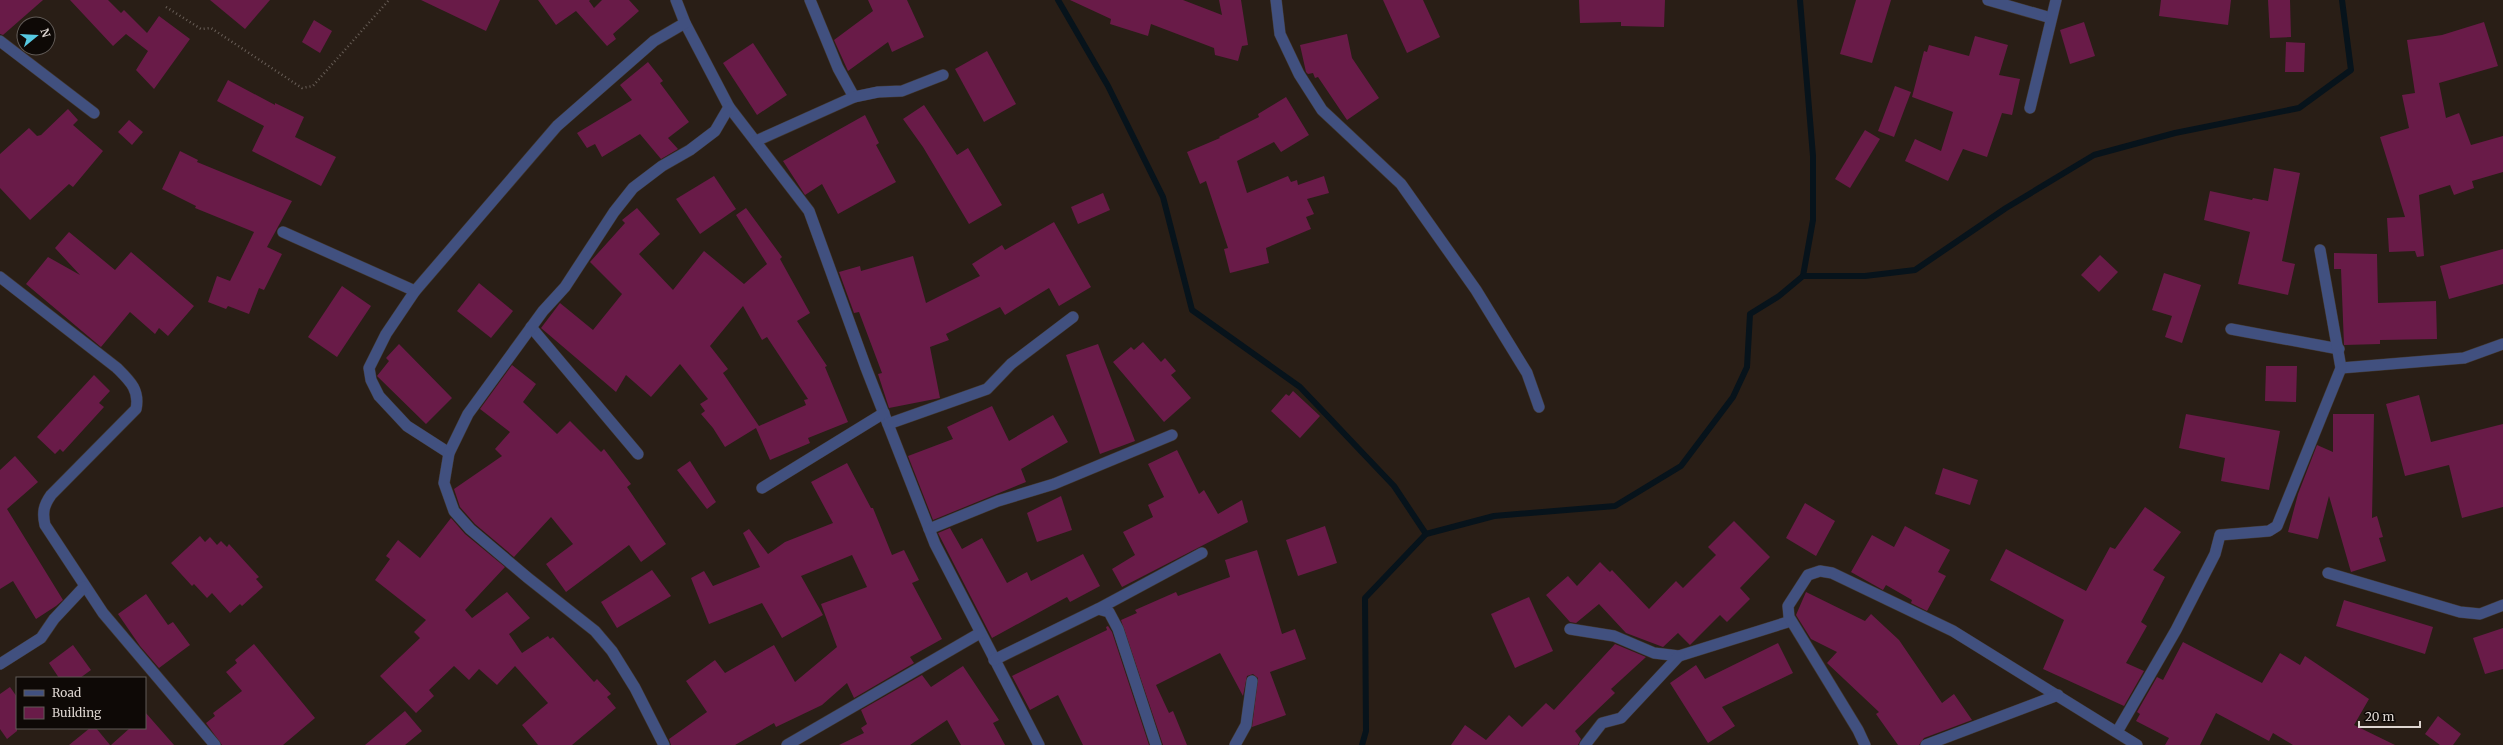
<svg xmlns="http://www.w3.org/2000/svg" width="2503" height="745" font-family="Merriweather,serif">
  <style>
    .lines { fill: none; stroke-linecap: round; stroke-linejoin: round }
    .stream { stroke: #07131b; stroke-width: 6 }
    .building { fill: #691b48; fill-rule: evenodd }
    .minor-casing { stroke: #423830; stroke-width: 12 }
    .path { stroke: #695f58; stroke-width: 2.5; stroke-dasharray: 1 3; stroke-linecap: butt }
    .minor { stroke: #41507f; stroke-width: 11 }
  </style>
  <rect width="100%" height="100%" fill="#291e16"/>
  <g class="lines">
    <!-- stream -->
    <g class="stream">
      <path d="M1058,0L1108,86L1163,197L1192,310L1300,387L1394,486L1426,534"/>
      <path d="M1800,0L1813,156V220L1803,276"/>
      <path d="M1362,745L1366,731L1365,598L1426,534L1494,516L1615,506L1681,466L1733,397L1747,367L1750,314L1779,296L1803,276H1865L1915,270L2006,208L2094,155L2175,133L2299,108L2351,70L2342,0"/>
    </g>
  </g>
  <!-- building -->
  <g class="building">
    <path d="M0,0H43L3,35L0,34Z"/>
    <path d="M70,0H108L121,13L124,10L147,33L159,16L190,39L154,89L136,70L148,51L126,34L113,46Z"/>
    <path d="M210,0H270L245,29Z"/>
    <path d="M421,0H500L486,31Z"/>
    <path d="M538,0H590L589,1L594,8L602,0H629L639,11L613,34L616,39L607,46L576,11L556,25Z"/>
    <path d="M868,0H907L924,37L892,52L888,42L848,71L834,40L873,11Z"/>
    <path d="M1070,0H1183L1222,15L1219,0H1241L1248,45L1242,46L1238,61L1215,55L1214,48L1151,24L1148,36L1110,24L1111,19Z"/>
    <path d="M1383,0H1423L1440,37L1407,53Z"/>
    <path d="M1579,0H1665L1664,27L1621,26V22L1580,23Z"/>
    <path d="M1856,0H1891L1872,63L1840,54Z"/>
    <path d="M2161,0H2231L2228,25L2159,16Z"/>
    <path d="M2268,0H2290L2291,37L2270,38Z"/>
    <path d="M314,20L332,31L320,53L302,42Z"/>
    <path d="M2084,22L2095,56L2070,64L2060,30Z"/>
    <path d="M2484,22L2498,66L2439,83L2446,118L2459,113L2471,145L2503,136V172L2472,181L2474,188L2454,195L2450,185L2419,195L2424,256L2417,257L2415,251L2389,252L2387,218L2405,217L2380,137L2409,128L2402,95L2415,93L2407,40L2442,35Z"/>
    <path d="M1347,34L1352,58L1379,98L1347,120L1318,77L1315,78L1313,73L1308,74L1306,72L1300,45Z"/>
    <path d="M1975,36L2008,45L1999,75L2020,79L2012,115L2002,113L1987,157L1963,149L1948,181L1905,161L1915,139L1941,151L1953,112L1912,97L1924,51L1927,52L1929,45L1969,56Z"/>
    <path d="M2286,42L2305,43L2304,72H2285Z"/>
    <path d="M753,43L787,95L757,115L723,63Z"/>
    <path d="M987,51L1016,104L984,122L955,69Z"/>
    <path d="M648,62L663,81L660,83L689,122L668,138L678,149L661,159L640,134L602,157L595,144L587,148L577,133L632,100L620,85Z"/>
    <path d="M228,80L275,105V103L304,117L295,137L336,157L321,186L252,151L264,126L217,101Z"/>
    <path d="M1895,86L1911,92L1894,137L1878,131Z"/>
    <path d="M1286,97L1309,135L1281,152L1274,142L1237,161L1247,193L1288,176L1291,182L1297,180L1298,185L1324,176L1329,193L1307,199L1314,214L1306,217L1311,229L1266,248L1269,263L1230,273L1224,249L1228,248L1206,181L1200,184L1187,152L1220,138L1219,137L1259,117L1258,114Z"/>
    <path d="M924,105L957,155L968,148L1002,205L969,224L923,147L903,119Z"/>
    <path d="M68,109L78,120L73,125L103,151L73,187L69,184L30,220L0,188V154L29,128L37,136L41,135Z"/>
    <path d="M865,115L879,143L876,145L896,182L838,214L822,184L805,195L783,161Z"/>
    <path d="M129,120L143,132L132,145L118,132Z"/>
    <path d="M1865,130L1880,139L1850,188L1835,179Z"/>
    <path d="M180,151L198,160L197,162L292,201L267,247L282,254L264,290L259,288L249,314L228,306L226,309L208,302L217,276L230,281L254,232L195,208L196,206L162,189Z"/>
    <path d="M2274,168L2300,173L2282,261L2295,264L2288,295L2238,284L2250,232L2204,220L2210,191L2252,200L2253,198L2268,201Z"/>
    <path d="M714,176L736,209L700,234L676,199Z"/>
    <path d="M1103,193L1110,210L1078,224L1071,207Z"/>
    <path d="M637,208L660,234L639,254L673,290L704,251L744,284L767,264L736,215L746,208L782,257L780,259L810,313L797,321L827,366L825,367L848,422L808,438L810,443L770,460L756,428L725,447L713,428L701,414L705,411L700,404L708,399L680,364L651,397L626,375L616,392L541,328L560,303L593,330L622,294L590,262L625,223L622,220ZM743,306L762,340L767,337L808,399L804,400L806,405L759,426L723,373L728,369L710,346Z"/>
    <path d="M1054,222L1091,287L1059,306L1049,288L1005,315L1000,307L946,334L949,340L930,347L940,398L889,408L878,374L882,373L859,312L854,313L839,272L860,266L861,271L913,256L926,303L980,276L972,264L1002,245L1005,250Z"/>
    <path d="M69,232L115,270L131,252L194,306L168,336L159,328L155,334L130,312L101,347L26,284L48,257L80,275L55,248Z"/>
    <path d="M2503,249V284L2449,299L2440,266Z"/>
    <path d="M2334,253L2377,254L2378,303L2436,301L2437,339L2380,340V344L2344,345L2341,269H2334Z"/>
    <path d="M2100,255L2118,272L2099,292L2081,275Z"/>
    <path d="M2164,273L2201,285L2182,343L2165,337L2172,316L2152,310Z"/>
    <path d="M479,283L513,311L491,338L457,311Z"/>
    <path d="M342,286L371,306L337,357L308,337Z"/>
    <path d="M1143,342L1161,362L1165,358L1176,371L1171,375L1191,398L1164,422L1113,362L1131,347L1134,350Z"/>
    <path d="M399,344L452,398L426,424L377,376L389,361L386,358Z"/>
    <path d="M1098,344L1135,441L1100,454L1066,355Z"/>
    <path d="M512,365L536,384L523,402L557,434L570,421L601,452L604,449L631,484L627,487L666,544L641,562L629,545L566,592L546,564L573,544L551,517L514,557L475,524L460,507L454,489L502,456L495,449L510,432L480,409Z"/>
    <path d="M2266,366H2297L2296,402L2265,401Z"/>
    <path d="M94,375L110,391L99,403L104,407L63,452L60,449L55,454L37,437Z"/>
    <path d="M1293,391L1320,416L1300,438L1271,411L1286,394L1289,396Z"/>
    <path d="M2419,395L2431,442L2503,424V507L2462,518L2449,465L2405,476L2386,404Z"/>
    <path d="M992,406L1009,441L1053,415L1068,442L1021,469L1026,482L933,520L908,456L953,439L947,427Z"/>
    <path d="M2186,414L2280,431L2269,490L2221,481L2225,458L2179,448Z"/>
    <path d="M2333,414H2374L2372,518L2377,516L2383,537L2379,538L2386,561L2351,572L2329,496L2318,539L2288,532L2298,494L2317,445L2333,452Z"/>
    <path d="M1177,450L1199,494L1204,490L1218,514L1242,500L1248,522L1122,587L1112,569L1135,555L1123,532L1153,517L1148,505L1164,497L1148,464Z"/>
    <path d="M15,456L38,482L7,509L63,600L56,606L36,619L13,581L0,589V470Z"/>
    <path d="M690,461L716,502L707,509L677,470Z"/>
    <path d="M847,463L871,508H873L892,555L904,550L919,580L912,583L942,639L910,657L914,663L854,698L847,683L822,705L776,727L774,723L735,745H671L669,739L707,712L686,681L715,660L725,673L774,645L795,682L837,647L821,604L867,587L852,555L801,576L823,615L782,638L762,603L709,624L691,578L704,571L713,586L760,567L743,533L749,529L768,554L785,542L833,523L811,482Z"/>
    <path d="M1943,468L1978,480L1970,505L1935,494Z"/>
    <path d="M1061,496L1072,530L1037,542L1027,513Z"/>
    <path d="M1805,503L1835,521L1816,556L1786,538Z"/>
    <path d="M2145,507L2181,532L2153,570L2165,577L2141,622L2147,626L2126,663L2144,671L2124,706L2043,669L2064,620L1990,580L2006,549L2086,591L2110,547L2115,549Z"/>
    <path d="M451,518L465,534L505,567L465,610L472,618L507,592L530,618L509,634L522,653L548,636L550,639L553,637L594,682L597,679L611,694L607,697L616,708L572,745H538L522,725L548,703L515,666L497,685L479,669L469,680L454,666L429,690L434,696L416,713L380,676L420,638L414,632L426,620L375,580L390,559L386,556L398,540L420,558Z"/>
    <path d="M1734,521L1770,557L1740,588L1750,599L1727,622L1720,615L1690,645L1678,633L1663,647L1626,633L1599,604L1576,623L1570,622L1546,595L1568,576L1577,586L1600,562L1610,572L1612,570L1649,609L1676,581L1683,588L1716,555L1708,547Z"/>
    <path d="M1325,526L1337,563L1298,576L1286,540Z"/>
    <path d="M1905,526L1950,550L1938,572L1946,576L1927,611L1911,603L1912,600L1886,585L1883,590L1851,572L1872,535L1894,547Z"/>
    <path d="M950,528L962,549L982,538L1007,583L1027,572L1031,581L1083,554L1100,586L1070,602L1067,597L992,638L938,533Z"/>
    <path d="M200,536L205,542L210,537L217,545L221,541L227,547L229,544L259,577L256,579L263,587L242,606L240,604L230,613L212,593L207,598L194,584L192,586L171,563Z"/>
    <path d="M1257,550L1282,634L1295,629L1306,659L1270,672L1286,715L1252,727L1258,678L1253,674L1247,676L1243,696L1220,653L1156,685L1169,713L1173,711L1187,745H1163L1121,620L1137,613L1135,610L1176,592L1178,596L1230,577L1225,560Z"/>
    <path d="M652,570L671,596L617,628L601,602Z"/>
    <path d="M1806,592L1865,621L1871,614L1899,640L1942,703L1954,694L1972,720L1924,738L1919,745H1898L1876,714L1879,712L1827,663L1837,652L1811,639L1796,615Z"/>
    <path d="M146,594L168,625L173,622L190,645L159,668L140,646L118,614Z"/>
    <path d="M1529,597L1553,651L1515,668L1491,614Z"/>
    <path d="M2344,600L2433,627L2425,654L2336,626Z"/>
    <path d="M1108,626L1112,632L1149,745H1083L1058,695L1030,710L1012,676L1107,630L1106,627Z"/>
    <path d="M2503,628V669L2485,674L2473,638Z"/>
    <path d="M2183,642L2262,683L2280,653L2300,665L2305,656L2369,699L2354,725L2395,745H2293L2273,733L2269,741L2216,713L2200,745H2165L2169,738L2136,721L2140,714L2137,712L2157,677L2163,680Z"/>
    <path d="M1778,643L1793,673L1722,707L1735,726L1708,743L1670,683L1696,665L1705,679Z"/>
    <path d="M254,644L315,718L283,745H222L206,723L215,716L213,713L242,691L226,672L237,663L235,660Z"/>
    <path d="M1615,644L1646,657L1611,689L1615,693L1575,731L1581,739L1578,745H1451L1465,725L1486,740L1509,715L1522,727L1546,703L1554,710Z"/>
    <path d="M73,645L91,670L80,678H59L49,663Z"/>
    <path d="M963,666L999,720L993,723L1005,745H961L947,720L910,745H839L864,733L861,728L867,724L861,710L922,675L931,687Z"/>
    <path d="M10,687L17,697V731L7,739L0,729V694Z"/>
    <path d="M405,711L422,731L405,745H365Z"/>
    <path d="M145,712L174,745H111L130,728H145Z"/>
    <path d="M2438,716L2461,734L2453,745H2440L2425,734Z"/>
    <path d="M90,728H96L110,745H69Z"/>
  </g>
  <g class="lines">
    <defs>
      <g id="minor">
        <path d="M676,0L685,23L729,107L809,211L866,368L935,544L1039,745"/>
        <path d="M810,0L838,68L854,97"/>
        <path d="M1276,0L1280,34L1299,74L1322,110L1401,184L1476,290L1527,373L1539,407"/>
        <path d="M1988,0L2051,18"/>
        <path d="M0,41L94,113"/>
        <path d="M2030,108L2056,0"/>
        <path d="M756,141L854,97L878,92L902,91L943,75"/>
        <path d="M283,232L415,291"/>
        <path d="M0,277L117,368C130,381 140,390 136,409L51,495C44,505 42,512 45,525L103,613L215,745"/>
        <path d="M531,327L638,454"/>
        <path d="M2231,329L2339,349"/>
        <path d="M2341,368L2464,358L2503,344"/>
        <path d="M888,424L987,389L1011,364L1073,317"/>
        <path d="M449,453L407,426L379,396L371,380L369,368L386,334L415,291L557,126L654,41L685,23"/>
        <path d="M762,488L884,413"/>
        <path d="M929,529L998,501L1054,484L1172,435"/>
        <path d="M2328,573L2460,612L2480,614L2503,605"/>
        <path d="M1098,609L1109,612L1118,629L1156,745"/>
        <path d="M1570,629L1614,636L1654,653L1679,656L1791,621"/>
        <path d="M994,660L1098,609L1202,553"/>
        <path d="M0,664L41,638L54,619L84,587"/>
        <path d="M2117,732L2176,630L2215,554L2220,535L2269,531L2277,526L2341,368L2320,250"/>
        <path d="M664,745L635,688L612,651L595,631L528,578L470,529L454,511L444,483L449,453L468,414L543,311L565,287L614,212L633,188L662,166L690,150L715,131L729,107"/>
        <path d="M787,745L980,633"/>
        <path d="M1235,745L1246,725L1252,681"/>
        <path d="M1585,745L1602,723L1621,718L1679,656"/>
        <path d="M1865,745L1858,730L1789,617L1788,606L1808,575L1820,571L1832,573L1953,631L2137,745"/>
        <path d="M1926,745L2058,695"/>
      </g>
    </defs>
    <!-- minor casing -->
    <use href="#minor" class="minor-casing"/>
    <!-- path -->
    <path class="path" d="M166,7L201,29L211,28L302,88L313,86L389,0"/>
    <!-- minor -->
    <use href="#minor" class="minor"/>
  </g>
  <!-- legend -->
  <rect x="16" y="677" width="130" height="52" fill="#0e0906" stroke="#615b57"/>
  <rect x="24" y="690" width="20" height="6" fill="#41507f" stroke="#615b57"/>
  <text x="52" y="697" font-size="12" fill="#ddd5d0">Road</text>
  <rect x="24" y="707" width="20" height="12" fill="#691b48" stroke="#615b57"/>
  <text x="52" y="717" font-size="12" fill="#ddd5d0">Building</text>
  <!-- north arrow -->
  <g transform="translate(36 36) rotate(72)"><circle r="19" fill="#0e0906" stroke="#615b57"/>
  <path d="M0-3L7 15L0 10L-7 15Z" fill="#57c9e2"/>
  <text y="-6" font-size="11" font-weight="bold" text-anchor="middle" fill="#ddd5d0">N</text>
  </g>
  <!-- scale -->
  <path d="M2359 721v6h61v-6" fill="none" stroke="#ddd5d0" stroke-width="2"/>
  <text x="2365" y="721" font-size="12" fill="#ddd5d0" stroke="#0e0906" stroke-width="3" paint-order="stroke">20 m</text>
</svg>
